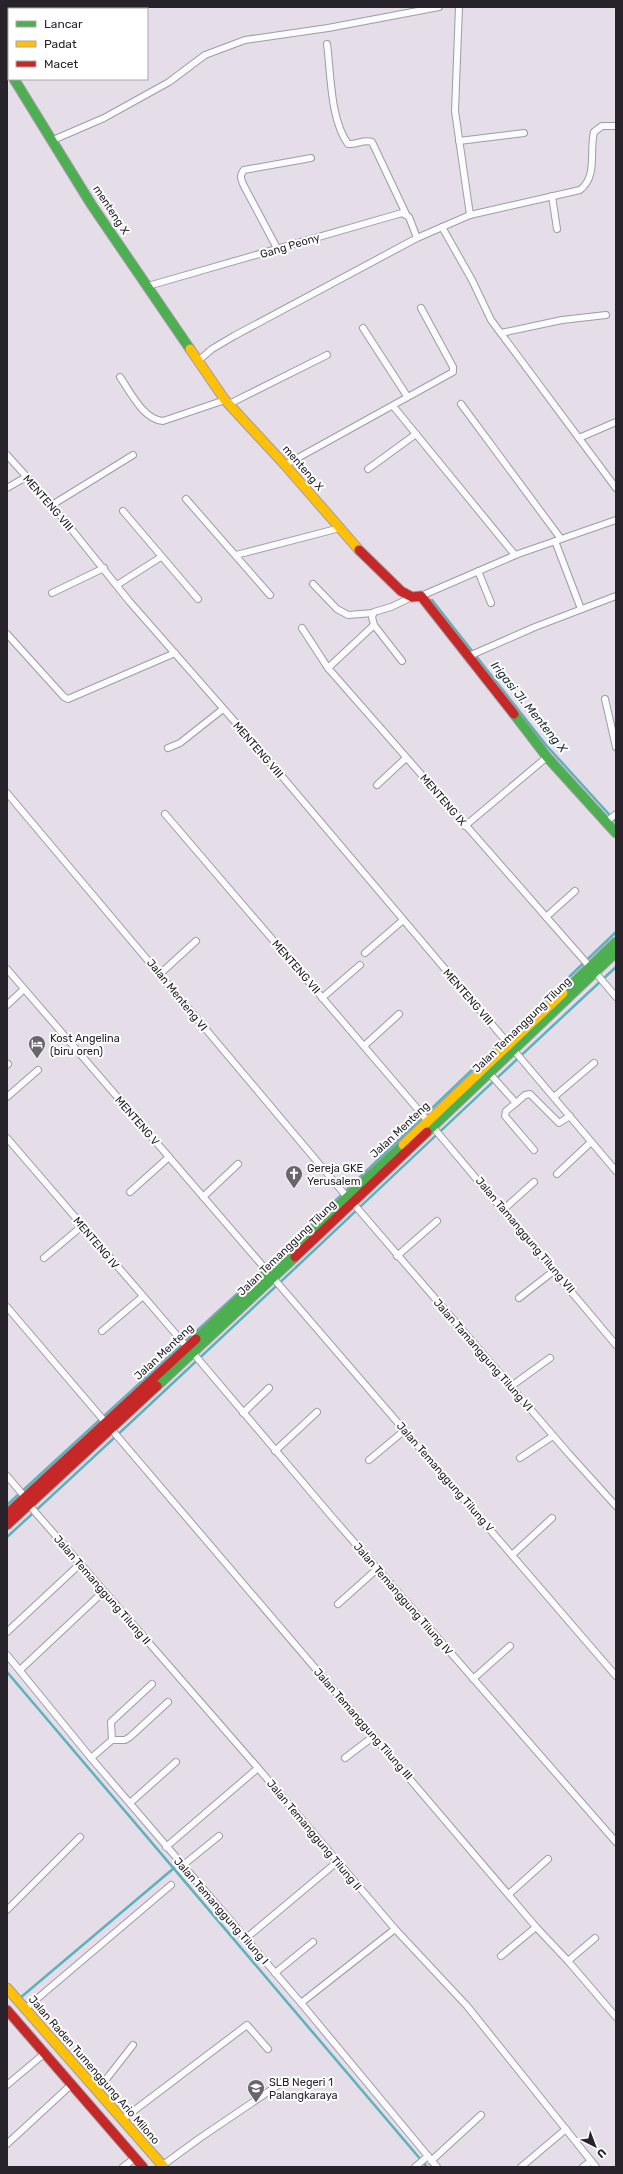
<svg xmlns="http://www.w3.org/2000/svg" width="623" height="2174" font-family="Rubik,sans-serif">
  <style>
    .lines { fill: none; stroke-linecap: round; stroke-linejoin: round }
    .stream { stroke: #5cb1bd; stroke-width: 2.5 }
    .street-casing { stroke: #a19ba3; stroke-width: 8 }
    .fast-casing { stroke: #a19ba3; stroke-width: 11 }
    .slow-casing { stroke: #a19ba3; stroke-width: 11 }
    .jam-casing { stroke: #a19ba3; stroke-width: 11 }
    .street { stroke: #fbfafc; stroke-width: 6 }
    .fast { stroke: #4caf50; stroke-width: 9 }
    .slow { stroke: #ffc107; stroke-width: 9 }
    .jam { stroke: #c62828; stroke-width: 9 }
    .labels { text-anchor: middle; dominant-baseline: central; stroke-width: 4; stroke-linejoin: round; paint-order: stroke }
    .street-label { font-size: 11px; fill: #28232b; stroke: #fff }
    .poi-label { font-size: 11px; fill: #28232b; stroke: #fff; text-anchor: start }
    .water-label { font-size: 12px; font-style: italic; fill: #1a2e31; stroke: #fff }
  </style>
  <rect width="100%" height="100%" fill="#e5dee8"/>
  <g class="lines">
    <!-- stream -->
    <g class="stream">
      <path d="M432,600L546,745L616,822"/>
      <path d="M7,1505L264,1269L616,932"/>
      <path d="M7,1537C212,1349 412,1156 616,967"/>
      <path d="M7,1672L427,2167"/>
      <path d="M20,1998L174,1868"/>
    </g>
    <defs>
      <g id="street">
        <path d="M327,44C331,74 330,119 348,144C356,145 364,139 372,142L406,214"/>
        <path d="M7,68L9,71"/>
        <path d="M53,140L104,118L169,82L205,55L245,40L328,28L439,7"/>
        <path d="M459,141L524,133"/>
        <path d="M552,196L557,229"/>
        <path d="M470,215L580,190C598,176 589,152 594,132L602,126H616"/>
        <path d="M442,227L472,280L491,320L616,488"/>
        <path d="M278,250L244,186C241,179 239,176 244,170L311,158"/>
        <path d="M148,286L402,213L409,217L417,238"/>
        <path d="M363,328L407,396"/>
        <path d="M501,333L562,320L606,315"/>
        <path d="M198,361L212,349L234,336L417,238L470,215L455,111L459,7"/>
        <path d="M120,377C131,393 143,419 163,421L225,400"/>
        <path d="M229,404L327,355"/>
        <path d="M461,404L561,539"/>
        <path d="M393,406L515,555"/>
        <path d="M579,438L616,422"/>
        <path d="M7,455L52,505L129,601L258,748L616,1171"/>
        <path d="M285,465L453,372V367L421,308"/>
        <path d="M368,469L416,434"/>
        <path d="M7,488L26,477"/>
        <path d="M186,499L270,595"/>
        <path d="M52,505L133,455"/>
        <path d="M123,511L198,599"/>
        <path d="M555,541L581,609"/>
        <path d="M236,555L340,528"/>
        <path d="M478,571L491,603"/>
        <path d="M313,584L337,609L348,615L373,613"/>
        <path d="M117,585L161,557"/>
        <path d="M52,593L104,568"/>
        <path d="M421,596L518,554L616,520"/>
        <path d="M302,628L328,668L590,967"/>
        <path d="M7,634L64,697L68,699L175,653"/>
        <path d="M469,656L535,627L616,596"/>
        <path d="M402,661L374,625L372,617L374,612L391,607L412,597"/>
        <path d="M328,668L374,625"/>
        <path d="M605,699L616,747"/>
        <path d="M168,748L180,743L223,709"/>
        <path d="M377,785L406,758"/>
        <path d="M7,793L347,1197"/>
        <path d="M165,814L427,1120"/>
        <path d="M606,822L616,814"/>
        <path d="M465,826L547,757"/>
        <path d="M546,917L575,891"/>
        <path d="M365,953L402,921"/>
        <path d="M7,969L616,1676"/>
        <path d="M595,972L616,997"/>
        <path d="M161,973L196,941"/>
        <path d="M322,998L360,965"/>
        <path d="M7,1005L24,989"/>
        <path d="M364,1046L399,1014"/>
        <path d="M7,1065L8,1064"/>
        <path d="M489,1073L516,1103L525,1095L530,1094L559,1123L570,1116"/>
        <path d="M7,1097L38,1070"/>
        <path d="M554,1097L594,1063"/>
        <path d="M516,1103L506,1111L505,1116L534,1150"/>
        <path d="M432,1126L616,1345"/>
        <path d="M7,1138L187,1347"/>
        <path d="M557,1174L591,1142"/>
        <path d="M130,1192L169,1157"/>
        <path d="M203,1197L238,1164"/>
        <path d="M352,1202L569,1454L616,1506"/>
        <path d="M504,1209L534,1182"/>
        <path d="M397,1256L437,1221"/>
        <path d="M44,1258L82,1226"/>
        <path d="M519,1298L555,1270"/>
        <path d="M7,1307L536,1927L568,1961L616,2017"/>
        <path d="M102,1331L142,1297"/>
        <path d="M193,1353L333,1518L616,1842"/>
        <path d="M510,1387L550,1358"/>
        <path d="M243,1413L269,1388"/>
        <path d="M275,1451L317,1412"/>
        <path d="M520,1458L553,1436"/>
        <path d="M369,1460L405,1430"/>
        <path d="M7,1476L25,1497"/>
        <path d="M29,1505L258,1768L395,1929L467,2006L596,2167"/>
        <path d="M512,1555L552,1518"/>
        <path d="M338,1604L377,1569"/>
        <path d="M7,1632L80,1564"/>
        <path d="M7,1655L91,1758L301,2003L437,2167"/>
        <path d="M20,1670L103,1592"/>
        <path d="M473,1679L510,1646"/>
        <path d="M152,1684L111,1722L112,1740H125L130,1737L168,1702"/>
        <path d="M91,1758L112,1740"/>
        <path d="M345,1758L374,1736"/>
        <path d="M130,1803L176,1762"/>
        <path d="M166,1847L258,1768"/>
        <path d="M182,1866L219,1836"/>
        <path d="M509,1894L548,1859"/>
        <path d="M7,1910L80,1837"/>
        <path d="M245,1939L337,1862"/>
        <path d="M501,1956L536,1927"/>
        <path d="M568,1961L595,1938"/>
        <path d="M275,1973L313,1942"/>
        <path d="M301,2003L395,1929"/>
        <path d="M25,2009L171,1885"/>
        <path d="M7,2085L45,2053"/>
        <path d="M97,2091L133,2045"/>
        <path d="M123,2119L247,2025L268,2049"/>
        <path d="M7,2144L72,2084"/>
        <path d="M431,2161L481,2115"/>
        <path d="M163,2165L200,2138L284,2081"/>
        <path d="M123,2167L135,2158"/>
        <path d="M415,2167L428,2156"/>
        <path d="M521,2167L566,2129"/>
        <path d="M583,2167L591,2161"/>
      </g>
      <g id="fast">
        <path d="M14,79L91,204L190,349"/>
        <path d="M514,714L547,757L616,833"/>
        <path d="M563,993L616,942"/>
        <path d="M427,1132L616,952"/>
        <path d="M196,1339L403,1145"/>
        <path d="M157,1386L295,1257"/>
      </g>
      <g id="slow">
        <path d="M190,349L225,400L285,465L359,550"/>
        <path d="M403,1145L563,993"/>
        <path d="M7,1988L164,2167"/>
      </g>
      <g id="jam">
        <path d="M359,550L401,591L412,597L421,596L514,714"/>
        <path d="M295,1257L427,1132"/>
        <path d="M7,1514L196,1339"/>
        <path d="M7,1525L157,1386"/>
        <path d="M7,2010L143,2167"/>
      </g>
    </defs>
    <!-- street casing -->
    <use href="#street" class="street-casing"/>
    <!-- fast casing -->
    <use href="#fast" class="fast-casing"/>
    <!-- slow casing -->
    <use href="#slow" class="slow-casing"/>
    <!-- jam casing -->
    <use href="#jam" class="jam-casing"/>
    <!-- street -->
    <use href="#street" class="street"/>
    <!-- fast -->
    <use href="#fast" class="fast"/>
    <!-- slow -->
    <use href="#slow" class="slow"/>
    <!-- jam -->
    <use href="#jam" class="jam"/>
  </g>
  <!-- icons -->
  <defs>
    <symbol id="hotel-pin" viewBox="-11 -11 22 30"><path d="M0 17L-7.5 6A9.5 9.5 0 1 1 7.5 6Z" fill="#6a646d" stroke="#fff"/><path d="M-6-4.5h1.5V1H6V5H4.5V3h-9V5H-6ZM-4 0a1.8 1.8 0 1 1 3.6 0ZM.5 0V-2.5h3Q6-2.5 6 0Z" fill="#fff"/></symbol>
    <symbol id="church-pin" viewBox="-11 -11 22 30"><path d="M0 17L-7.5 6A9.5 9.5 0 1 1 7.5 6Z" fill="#6a646d" stroke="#fff"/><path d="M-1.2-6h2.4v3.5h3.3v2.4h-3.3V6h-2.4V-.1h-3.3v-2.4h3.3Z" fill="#fff"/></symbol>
    <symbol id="school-pin" viewBox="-11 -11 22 30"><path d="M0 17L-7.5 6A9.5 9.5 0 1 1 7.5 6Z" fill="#6a646d" stroke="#fff"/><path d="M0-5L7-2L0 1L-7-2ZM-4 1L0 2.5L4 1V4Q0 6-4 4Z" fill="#fff"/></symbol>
  </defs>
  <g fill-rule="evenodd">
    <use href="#hotel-pin" x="27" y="1034" width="20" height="27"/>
    <use href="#church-pin" x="284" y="1164" width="20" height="27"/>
    <use href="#school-pin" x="246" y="2078" width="20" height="27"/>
  </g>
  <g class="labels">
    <!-- street labels -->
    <g class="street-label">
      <text transform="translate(111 210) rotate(57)">menteng X</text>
      <text transform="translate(290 246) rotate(-17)">Gang Peony</text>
      <text transform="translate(303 468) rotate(49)">menteng X</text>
      <text transform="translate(48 503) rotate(49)">MENTENG VIII</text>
      <text transform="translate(258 750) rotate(49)">MENTENG VIII</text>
      <text transform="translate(443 800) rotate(49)">MENTENG IX</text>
      <text transform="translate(296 967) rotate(49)">MENTENG VII</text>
      <text transform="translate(177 995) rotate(51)">Jalan Menteng VI</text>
      <text transform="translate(468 997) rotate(49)">MENTENG VIII</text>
      <text transform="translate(522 1025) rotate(-44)">Jalan Temanggung Tilung</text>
      <text transform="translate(137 1121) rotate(49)">MENTENG V</text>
      <text transform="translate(400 1130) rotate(-43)">Jalan Menteng</text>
      <text transform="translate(525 1235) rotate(50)">Jalan Tamanggung Tilung VII</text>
      <text transform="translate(96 1243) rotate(50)">MENTENG IV</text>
      <text transform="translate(287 1248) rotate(-44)">Jalan Temanggung Tilung</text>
      <text transform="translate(164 1352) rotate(-43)">Jalan Menteng</text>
      <text transform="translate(483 1355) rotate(49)">Jalan Tamanggung Tilung VI</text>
      <text transform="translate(445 1477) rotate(49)">Jalan Temanggung Tilung V</text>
      <text transform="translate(102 1590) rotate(49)">Jalan Temanggung Tilung II</text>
      <text transform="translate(403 1599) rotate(49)">Jalan Temanggung Tilung IV</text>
      <text transform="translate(363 1724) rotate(49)">Jalan Temanggung Tilung III</text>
      <text transform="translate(314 1835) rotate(50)">Jalan Temanggung Tilung II</text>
      <text transform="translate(221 1911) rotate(49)">Jalan Temanggung Tilung I</text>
      <text transform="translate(94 2070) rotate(49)">Jalan Raden Tumenggung Ario Milono</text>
    </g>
    <!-- poi labels -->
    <g class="poi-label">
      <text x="50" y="1038">Kost Angelina<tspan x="50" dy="13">(biru oren)</tspan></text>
      <text x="307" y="1168">Gereja GKE<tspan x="307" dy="13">Yerusalem</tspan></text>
      <text x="269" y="2082">SLB Negeri 1<tspan x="269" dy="13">Palangkaraya</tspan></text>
    </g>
    <!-- water labels -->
    <g class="water-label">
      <text transform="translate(529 707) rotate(51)">Irigasi Jl. Menteng X</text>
    </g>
  </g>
  <!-- border -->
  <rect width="623" height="2174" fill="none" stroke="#28232b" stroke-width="16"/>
  <!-- legend -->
  <rect x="8" y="8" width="140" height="72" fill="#ffffff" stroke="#a9a7aa"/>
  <rect x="16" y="21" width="20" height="6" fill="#4caf50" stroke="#a9a7aa"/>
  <text x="44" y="28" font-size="12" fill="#28232b">Lancar</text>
  <rect x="16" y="41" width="20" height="6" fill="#ffc107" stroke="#a9a7aa"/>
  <text x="44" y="48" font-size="12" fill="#28232b">Padat</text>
  <rect x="16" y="61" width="20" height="6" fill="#c62828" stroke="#a9a7aa"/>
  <text x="44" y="68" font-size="12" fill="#28232b">Macet</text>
  <!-- north arrow -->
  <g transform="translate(595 2146) rotate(138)" stroke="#ffffff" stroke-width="3" paint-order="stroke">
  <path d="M0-3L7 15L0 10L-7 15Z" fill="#28232b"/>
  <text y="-6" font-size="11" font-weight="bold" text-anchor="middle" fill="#28232b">U</text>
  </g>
</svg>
